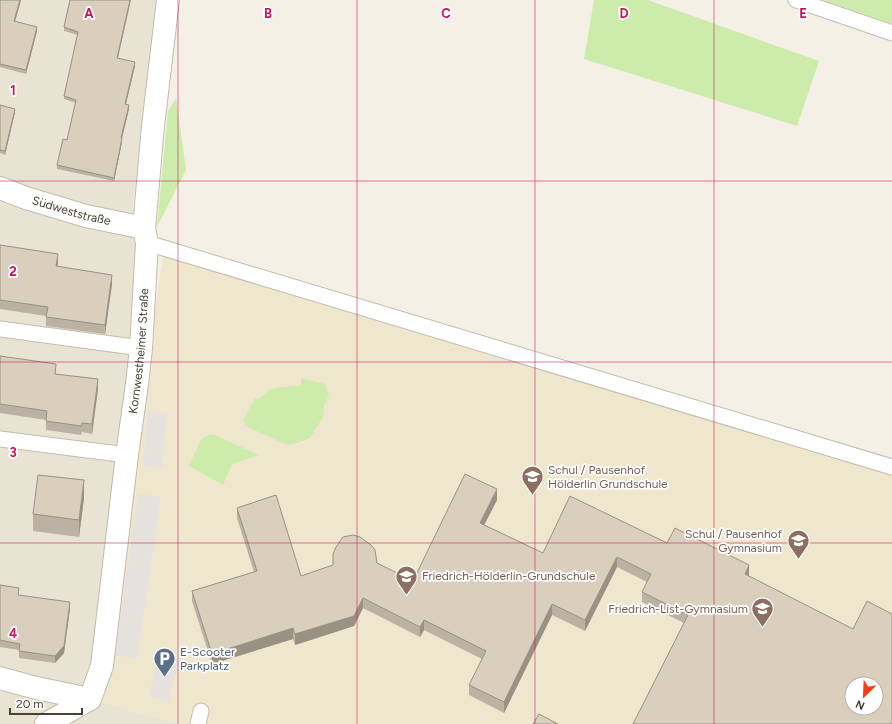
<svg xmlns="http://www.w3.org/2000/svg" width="892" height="724" font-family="Figtree,sans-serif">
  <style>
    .residential { fill: #e9e3d3 }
    .education { fill: #efe6ce; fill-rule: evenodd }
    .green { fill: #cdecab }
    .parking { fill: #e5e2de }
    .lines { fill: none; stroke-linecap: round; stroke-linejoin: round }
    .lane-casing { stroke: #c4bbab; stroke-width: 17 }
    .street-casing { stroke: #c4bbab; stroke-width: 24 }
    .lane { stroke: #fff; stroke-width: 15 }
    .street { stroke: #fff; stroke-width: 22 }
    .wall { fill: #bbb2a3 }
    .shaded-wall { fill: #999184 }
    .building { fill: #dacfbd; stroke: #999184; fill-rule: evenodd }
    .grid { fill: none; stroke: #c2185b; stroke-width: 1; stroke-opacity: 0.55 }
    .labels { text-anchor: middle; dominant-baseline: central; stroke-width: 3.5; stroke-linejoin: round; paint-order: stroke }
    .street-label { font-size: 12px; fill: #484134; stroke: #fff }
    .education-label { font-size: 12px; fill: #785e54; stroke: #fff; text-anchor: start }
    .service-label { font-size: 12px; fill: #4e5e75; stroke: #fff; text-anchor: start }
    .grid-label { font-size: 13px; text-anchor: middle; font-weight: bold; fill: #c2185b; stroke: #fff; stroke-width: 3.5; stroke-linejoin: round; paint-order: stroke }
  </style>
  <rect width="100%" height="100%" fill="#f4f0e6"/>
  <!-- residential -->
  <path class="residential" d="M0,0H160L133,206L138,251L137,384L90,699L180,724H0Z"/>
  <!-- education -->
  <path class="education" d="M163,256L892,474V724H180L90,699L102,666ZM852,684H876V708H852Z"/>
  <!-- green -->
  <g class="green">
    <path d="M594,0H648L819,61L797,126L584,59Z"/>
    <path d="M823,0H892V24Z"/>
    <path d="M176,98L186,170L157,227L168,111Z"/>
    <path d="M301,378L325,384L329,395L324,405L323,417L310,438L297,443L287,445L250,428L243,421L255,398L259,399L270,389L301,385Z"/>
    <path d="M213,434L259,455L232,464L223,485L189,466L202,438Z"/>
  </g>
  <!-- parking -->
  <g class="parking">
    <path d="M148,412L167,413L162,468L143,466Z"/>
    <path d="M138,494L161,497L137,659L115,655Z"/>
    <path d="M160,657L179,662L168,702L148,696Z"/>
  </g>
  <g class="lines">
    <defs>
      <g id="lane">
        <path d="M796,0L892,33"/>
        <path d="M147,243L892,467"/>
        <path d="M0,329L141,348"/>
        <path d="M0,439L127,455"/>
        <path d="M198,724L201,711"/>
      </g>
      <g id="street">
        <path id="s1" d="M0,188L26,198L86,216L144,228"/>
        <path d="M0,678L36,688L90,699"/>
        <path id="s2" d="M46,724L90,699L102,666L127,455L137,384L141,348L147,243L144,228L153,126L168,0"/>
      </g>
    </defs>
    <!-- lane casing -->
    <use href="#lane" class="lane-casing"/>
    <!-- street casing -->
    <use href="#street" class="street-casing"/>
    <!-- lane -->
    <use href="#lane" class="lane"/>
    <!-- street -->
    <use href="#street" class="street"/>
  </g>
  <!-- wall -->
  <g class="wall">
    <path d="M0,0H21L15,21L37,31L26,74L0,67Z"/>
    <path d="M70,0L117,58L135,66L126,104L129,109L122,138V142L114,181L57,169V165L67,140L76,103L64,99V96L78,35L64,31V27Z"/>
    <path d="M0,105L15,112L5,155L0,153Z"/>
    <path d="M0,245L58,263L57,266L112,284L105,334L46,326V316L0,309Z"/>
    <path d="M0,356L56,374L98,389L92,434L82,432L81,435L46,430V420L0,413Z"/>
    <path d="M84,498L79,537L33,531V514Z"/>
    <path d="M497,500L484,525L543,553L667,543L749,576L892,724L684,623L642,602V592L647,582L617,567L585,631L552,615L504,713L469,695V685L482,659L424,630L420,637L363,608L354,626L295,645L293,639L212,664L192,601V591L254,572L237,518V508L301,576L377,563L413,581Z"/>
    <path d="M0,585L19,596L70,609L64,653L55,663L19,658V650L0,647Z"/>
  </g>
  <!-- shaded-wall -->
  <g class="shaded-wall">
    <path d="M20,0H21L14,25V21Z"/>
    <path d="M130,0H131L117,62V58Z"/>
    <path d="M37,27V31L26,74V70Z"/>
    <path d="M135,62V66L125,108V104Z"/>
    <path d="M129,105V109L121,142V138Z"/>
    <path d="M15,109V112L5,155V151Z"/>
    <path d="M122,138V142L114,181V178Z"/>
    <path d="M58,254V263L56,276V266Z"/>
    <path d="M112,275V284L105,334V325Z"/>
    <path d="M98,379V389L92,434V424Z"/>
    <path d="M84,480V498L79,537V520Z"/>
    <path d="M497,489V500L480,533V523Z"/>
    <path d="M617,557V567L585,631V620Z"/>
    <path d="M749,565V576L745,585V574Z"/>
    <path d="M363,598V608L354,626L295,645V634Z"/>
    <path d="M70,602V609L64,653L55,663V656Z"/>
    <path d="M552,604V615L504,713V702Z"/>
    <path d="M424,620V630L420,637V627Z"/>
    <path d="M293,628V639L212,664V654Z"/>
  </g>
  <!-- building -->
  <g class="building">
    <path d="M0,0H20L14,21L37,27L26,70L0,64Z"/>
    <path d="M70,0H130L117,58L135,62L125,104L129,105L121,138H122L114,178L57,165L63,139L67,140L76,100L64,96L78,32L64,27Z"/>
    <path d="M0,105L15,109L5,151L0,150Z"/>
    <path d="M0,245L58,254L56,266L112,275L105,325L46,317L48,307L0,300Z"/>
    <path d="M0,356L56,364L55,374L98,379L92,424L82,423L81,426L46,421L47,411L0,404Z"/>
    <path d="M465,474L497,489L480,523L543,553L570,496L667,543L675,528L749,565L745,574L853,629L867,601L892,614V724H633L688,615L642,592L651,574L617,557L585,620L552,604L504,702L469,685L486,651L424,620L420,627L363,598L354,616L295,634L293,628L212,654L192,591L257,571L237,508L276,495L301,576L333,565V554L336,547L343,537L353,535L360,537L371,545L375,550L377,563L413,581ZM852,684H876V708H852Z"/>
    <path d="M38,475L84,480L79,520L33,514Z"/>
    <path d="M0,585L19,588L18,595L70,602L64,646L55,656L19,651L20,644L0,640Z"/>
    <path d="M539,714L558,724H533Z"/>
  </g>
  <!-- grid -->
  <path class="grid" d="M178,0V724M357,0V724M535,0V724M714,0V724M0,181H892M0,362H892M0,543H892"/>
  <!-- icons -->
  <defs>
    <symbol id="school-pin" viewBox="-11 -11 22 30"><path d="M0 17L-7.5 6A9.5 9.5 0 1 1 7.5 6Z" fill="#8d6e63" stroke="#fff"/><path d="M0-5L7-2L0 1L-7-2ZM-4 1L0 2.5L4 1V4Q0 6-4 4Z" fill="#fff"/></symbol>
    <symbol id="parking-pin" viewBox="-11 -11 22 30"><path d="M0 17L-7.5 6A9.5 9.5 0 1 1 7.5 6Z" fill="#5c6f8a" stroke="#fff"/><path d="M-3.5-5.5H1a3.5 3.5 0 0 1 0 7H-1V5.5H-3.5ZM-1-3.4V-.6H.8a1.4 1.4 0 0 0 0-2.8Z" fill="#fff"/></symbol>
  </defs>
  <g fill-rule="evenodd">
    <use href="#school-pin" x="520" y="464" width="25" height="34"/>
    <use href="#school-pin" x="786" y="528" width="25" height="34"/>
    <use href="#school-pin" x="394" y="564" width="25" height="34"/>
    <use href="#school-pin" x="750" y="596" width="25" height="34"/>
    <use href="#parking-pin" x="152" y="646" width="25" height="34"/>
  </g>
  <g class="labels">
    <!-- street labels -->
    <g class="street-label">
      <text stroke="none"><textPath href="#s1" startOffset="75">Südweststraße</textPath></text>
      <text stroke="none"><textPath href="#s2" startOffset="403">Kornwestheimer Straße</textPath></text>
    </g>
    <!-- education labels -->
    <g class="education-label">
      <text x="548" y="470">Schul / Pausenhof<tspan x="548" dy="14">Hölderlin Grundschule</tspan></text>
      <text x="782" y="534" text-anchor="end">Schul / Pausenhof<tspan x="782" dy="14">Gymnasium</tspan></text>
      <text x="422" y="576">Friedrich-Hölderlin-Grundschule</text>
      <text x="748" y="609" text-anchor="end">Friedrich-List-Gymnasium</text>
    </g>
    <!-- service labels -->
    <g class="service-label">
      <text x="180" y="652">E-Scooter<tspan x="180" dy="14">Parkplatz</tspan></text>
    </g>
  </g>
  <g class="grid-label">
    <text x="89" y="18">A</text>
    <text x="268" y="18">B</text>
    <text x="446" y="18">C</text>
    <text x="624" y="18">D</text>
    <text x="803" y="18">E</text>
    <text x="13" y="95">1</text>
    <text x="13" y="276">2</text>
    <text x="13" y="457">3</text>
    <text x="13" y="638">4</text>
  </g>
  <!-- north arrow -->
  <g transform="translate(864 696) rotate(204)"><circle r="19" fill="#ffffff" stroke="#b6b3ae"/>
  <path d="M0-3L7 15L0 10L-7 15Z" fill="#ff3b12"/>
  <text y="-6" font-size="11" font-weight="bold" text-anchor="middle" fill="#484134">N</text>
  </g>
  <!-- scale -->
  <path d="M10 708v6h72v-6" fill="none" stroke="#484134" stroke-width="2"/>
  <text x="16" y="708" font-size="12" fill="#484134" stroke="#ffffff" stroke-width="3" paint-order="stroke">20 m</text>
</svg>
